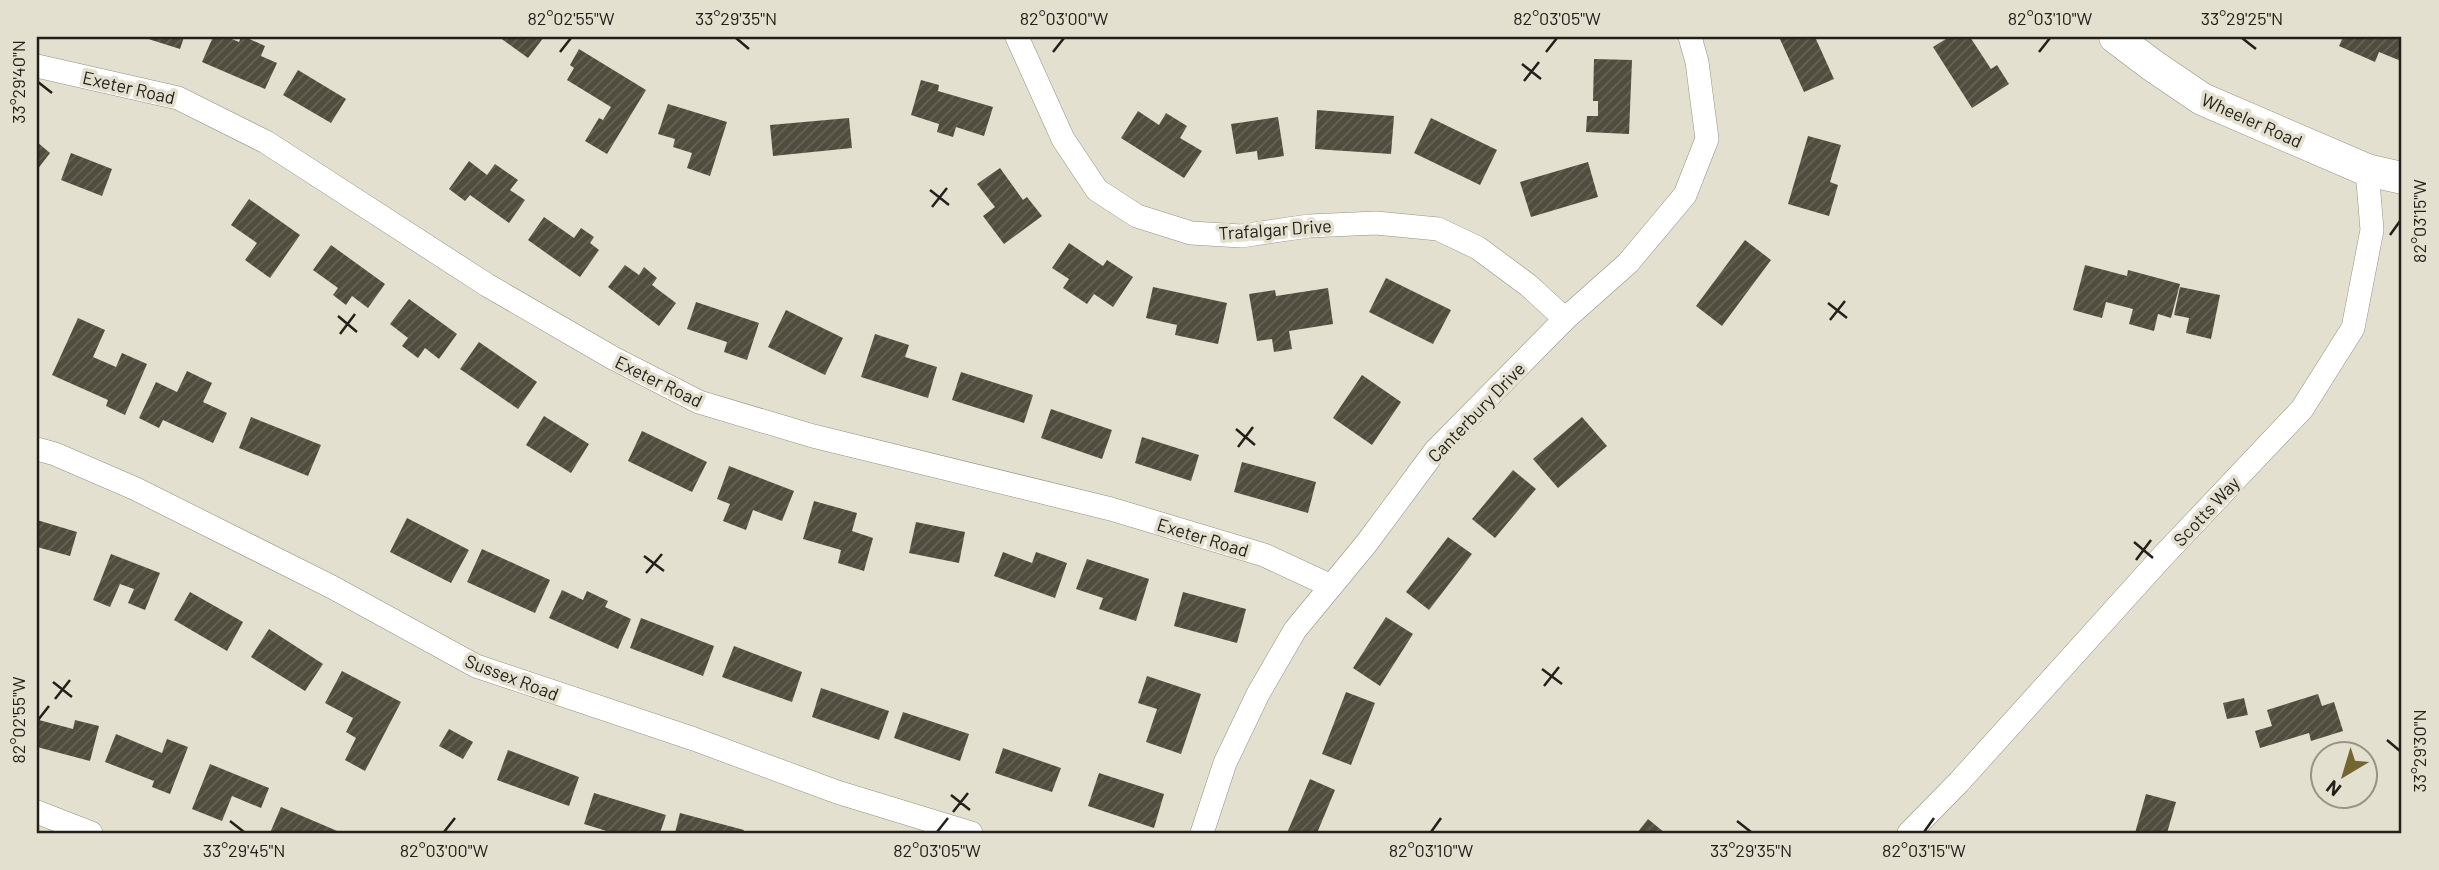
<svg xmlns="http://www.w3.org/2000/svg" width="2439" height="870" font-family="Barlow,sans-serif">
  <style>
    .building { fill: url(#building-hatch) }
    .lines { fill: none; stroke-linecap: round; stroke-linejoin: round }
    .street-casing { stroke: #959181; stroke-width: 24 }
    .secondary-casing { stroke: #959181; stroke-width: 33 }
    .street { stroke: #fff; stroke-width: 23 }
    .secondary { stroke: #fff; stroke-width: 32 }
    .ticks { fill: none; stroke: #22201a; stroke-width: 2.5 }
    .labels { text-anchor: middle; dominant-baseline: central; stroke-width: 7; stroke-linejoin: round; paint-order: stroke }
    .street-label { font-size: 18px; fill: #22201a; stroke: #e4e0cf }
    .neatline { fill: none; stroke: #22201a; stroke-width: 2.5 }
    .ticks-label { font-size: 18px; text-anchor: middle; fill: #22201a }
  </style>
  <defs>
    <pattern id="building-hatch" width="6" height="6" patternUnits="userSpaceOnUse" patternTransform="scale(1.75)"><rect width="6" height="6" fill="#504d3e"/><path d="M-1 1l2-2M0 6l6-6M5 7l2-2" fill="none" stroke="#666357"/></pattern>
  </defs>
  <rect width="100%" height="100%" fill="#e4e0cf"/>
  <!-- building -->
  <g class="building">
    <path d="M142,37H184L180,49Z"/>
    <path d="M213,37H227L239,42L241,37H245L265,46L261,56L277,63L265,89L202,62Z"/>
    <path d="M499,37H544L528,58Z"/>
    <path d="M1779,37H1815L1834,79L1804,92Z"/>
    <path d="M1949,37H1970L1991,69L1997,65L2009,84L1972,108L1933,47Z"/>
    <path d="M2343,37H2402L2400,52L2402,53V59L2401,61L2379,52L2375,62L2339,46Z"/>
    <path d="M579,49L646,90L607,154L585,141L599,118L603,120L611,107L567,80L574,68L570,65Z"/>
    <path d="M1594,59L1632,60L1629,134L1586,132L1587,116H1598V101H1593Z"/>
    <path d="M298,70L346,99L331,123L283,95Z"/>
    <path d="M921,80L939,85L938,91L993,107L984,136L956,127L953,137L937,132L939,124L911,115Z"/>
    <path d="M668,104L727,122L710,176L687,168L692,153L673,147L675,139L658,134Z"/>
    <path d="M1317,110L1394,116L1391,154L1315,149Z"/>
    <path d="M1138,111L1159,125L1166,113L1187,126L1180,138L1202,151L1184,178L1121,138Z"/>
    <path d="M1278,117L1284,156L1258,160L1257,151L1236,154L1231,124Z"/>
    <path d="M849,118L852,148L773,156L770,125Z"/>
    <path d="M1431,118L1497,150L1480,185L1414,153Z"/>
    <path d="M1808,136L1841,145L1830,182L1838,185L1829,216L1788,204Z"/>
    <path d="M37,142L50,153L37,170Z"/>
    <path d="M71,153L112,169L102,196L61,180Z"/>
    <path d="M469,161L487,175L495,164L518,180L510,190L525,200L509,223L470,195L465,201L449,189Z"/>
    <path d="M1588,162L1598,197L1531,217L1520,182Z"/>
    <path d="M1000,168L1023,200L1027,197L1042,216L1004,244L983,216L995,207L977,184Z"/>
    <path d="M249,199L300,235L270,278L245,260L257,243L231,225Z"/>
    <path d="M544,217L574,238L581,228L594,237L590,243L599,250L580,277L528,240Z"/>
    <path d="M1745,240L1771,260L1722,326L1696,306Z"/>
    <path d="M1069,243L1103,266L1107,260L1133,277L1113,307L1094,294L1087,304L1063,288L1069,279L1052,268Z"/>
    <path d="M331,245L385,284L368,308L352,296L346,305L333,295L338,288L313,270Z"/>
    <path d="M625,265L639,275L644,267L657,278L652,285L676,303L659,326L608,287Z"/>
    <path d="M2085,265L2127,276L2128,270L2180,284L2171,318L2158,314L2154,331L2129,324L2133,309L2106,302L2102,318L2073,310Z"/>
    <path d="M1386,278L1451,310L1433,344L1369,312Z"/>
    <path d="M1153,287L1227,303L1218,344L1175,335L1177,325L1146,318Z"/>
    <path d="M2180,287L2220,295L2211,339L2186,333L2189,318L2174,315Z"/>
    <path d="M1328,288L1333,324L1289,331L1292,349L1274,352L1272,339L1257,341L1249,294L1275,290L1276,296Z"/>
    <path d="M409,299L457,334L439,359L425,348L418,358L402,346L408,338L390,324Z"/>
    <path d="M696,302L759,323L747,360L724,352L727,342L687,329Z"/>
    <path d="M786,310L843,338L825,375L768,347Z"/>
    <path d="M78,318L105,330L93,357L116,367L122,353L147,364L125,415L106,406L108,400L52,375Z"/>
    <path d="M875,334L909,345L905,357L937,367L928,398L861,377Z"/>
    <path d="M479,342L537,382L518,409L460,369Z"/>
    <path d="M187,371L212,383L203,402L227,413L213,443L163,420L159,428L139,418L156,382L177,392Z"/>
    <path d="M961,372L1033,395L1024,423L952,400Z"/>
    <path d="M1362,375L1401,402L1372,445L1333,418Z"/>
    <path d="M1051,409L1112,430L1102,459L1041,438Z"/>
    <path d="M544,416L589,444L571,473L526,445Z"/>
    <path d="M251,417L321,445L308,476L239,448Z"/>
    <path d="M1582,417L1607,446L1558,488L1533,459Z"/>
    <path d="M642,431L707,462L692,492L628,461Z"/>
    <path d="M1142,437L1199,455L1191,481L1135,463Z"/>
    <path d="M1242,462L1316,482L1308,513L1234,492Z"/>
    <path d="M729,466L794,491L782,521L753,510L746,530L723,521L730,504L717,499Z"/>
    <path d="M1513,470L1536,489L1495,538L1472,519Z"/>
    <path d="M814,501L857,513L852,531L873,538L864,571L838,563L841,550L803,539Z"/>
    <path d="M407,518L469,550L451,583L390,552Z"/>
    <path d="M37,520L77,532L70,556L37,547Z"/>
    <path d="M916,522L965,532L959,563L909,553Z"/>
    <path d="M1448,537L1472,554L1429,610L1406,592Z"/>
    <path d="M482,549L550,580L535,613L467,582Z"/>
    <path d="M1003,552L1032,563L1036,552L1067,563L1055,598L994,576Z"/>
    <path d="M111,554L160,573L145,610L128,603L134,589L120,584L110,607L93,600Z"/>
    <path d="M1087,559L1149,579L1136,621L1099,609L1103,598L1076,589Z"/>
    <path d="M562,590L583,600L587,591L608,601L605,607L631,619L618,649L549,618Z"/>
    <path d="M190,592L243,622L227,651L174,620Z"/>
    <path d="M1183,592L1246,609L1237,643L1174,626Z"/>
    <path d="M1386,617L1413,634L1380,686L1353,668Z"/>
    <path d="M641,618L714,646L703,676L630,648Z"/>
    <path d="M269,629L323,664L305,691L251,657Z"/>
    <path d="M734,646L802,672L792,702L722,677Z"/>
    <path d="M342,671L401,702L365,771L345,760L356,738L346,732L353,718L325,703Z"/>
    <path d="M1147,676L1201,694L1181,754L1146,742L1157,709L1138,703Z"/>
    <path d="M821,688L889,711L879,740L812,717Z"/>
    <path d="M1346,692L1375,703L1351,765L1322,754Z"/>
    <path d="M2318,694L2322,706L2334,702L2343,731L2311,741L2309,733L2260,748L2255,731L2272,726L2267,710Z"/>
    <path d="M2244,698L2248,715L2227,719L2223,703Z"/>
    <path d="M903,712L969,734L960,761L894,738Z"/>
    <path d="M39,720L73,729L75,720L99,726L90,761L37,747Z"/>
    <path d="M449,729L473,742L463,759L439,746Z"/>
    <path d="M116,734L162,753L167,739L188,747L170,794L152,787L154,781L105,762Z"/>
    <path d="M1003,748L1061,768L1052,792L995,773Z"/>
    <path d="M508,750L579,777L569,806L497,780Z"/>
    <path d="M210,764L269,788L261,808L232,796L222,821L192,809Z"/>
    <path d="M1099,773L1164,794L1154,828L1088,806Z"/>
    <path d="M1310,779L1335,790L1317,833H1287Z"/>
    <path d="M594,793L666,815L660,833H613L584,824Z"/>
    <path d="M2146,794L2176,802L2167,833H2135Z"/>
    <path d="M281,807L342,833H270Z"/>
    <path d="M680,813L744,830L743,833H675Z"/>
    <path d="M1648,819L1665,833H1637Z"/>
  </g>
  <g class="lines">
    <defs>
      <g id="street">
        <path d="M1017,37L1063,139L1097,190L1137,216L1191,233L1241,236L1309,226L1376,223L1438,229L1478,248L1528,285L1565,319"/>
        <path d="M37,66L178,98L266,142L487,285L613,358L699,402L813,436L1111,509L1264,555L1331,586"/>
        <path d="M37,449L55,454L136,489L332,587L476,666L694,739L837,792L971,833"/>
        <path d="M37,812L91,833"/>
        <path d="M1202,833L1225,763L1258,694L1295,630L1366,544L1435,451L1565,319L1628,263L1685,195L1707,139L1697,62L1690,37"/>
        <path d="M1909,833L1959,782L2162,557L2302,409L2353,328L2372,230L2367,170"/>
      </g>
      <path id="secondary" d="M2115,37L2152,65L2202,99L2367,170L2402,178"/>
    </defs>
    <!-- street casing -->
    <use href="#street" class="street-casing"/>
    <!-- secondary casing -->
    <use href="#secondary" class="secondary-casing"/>
    <!-- street -->
    <use href="#street" class="street"/>
    <!-- secondary -->
    <use href="#secondary" class="secondary"/>
  </g>
  <!-- ticks -->
  <path class="ticks" d="M736,38L749,49M2242,38L2256,49M560,52L571,38M1053,52L1064,38M1546,52L1557,38M2039,52L2050,38M1522,64L1541,79M1524,81L1539,62M38,82L52,93M930,190L949,205M932,207L947,188M2390,235L2400,221M1828,303L1847,318M338,316L357,332M1830,320L1845,301M340,334L355,314M1236,429L1255,445M1238,447L1253,427M2134,542L2153,558M644,556L664,571M2136,560L2151,540M646,573L662,554M1542,669L1562,684M53,682L72,697M1544,686L1559,667M55,699L70,680M38,720L49,706M2387,740L2400,751M951,795L970,810M953,812L968,793M230,821L244,832M1737,821L1751,832M444,832L455,818M937,832L948,818M1431,832L1441,818M1924,832L1934,818"/>
  <g class="labels">
    <!-- street labels -->
    <g class="street-label">
      <text transform="translate(129 87) rotate(13)">Exeter Road</text>
      <text transform="translate(2252 120) rotate(24)">Wheeler Road</text>
      <text transform="translate(1275 229) rotate(-4)">Trafalgar Drive</text>
      <text transform="translate(659 381) rotate(26)">Exeter Road</text>
      <text transform="translate(1476 412) rotate(-46)">Canterbury Drive</text>
      <text transform="translate(2206 511) rotate(-47)">Scotts Way</text>
      <text transform="translate(1203 537) rotate(17)">Exeter Road</text>
      <text transform="translate(512 677) rotate(21)">Sussex Road</text>
    </g>
  </g>
  <!-- border -->
  <rect width="2439" height="870" fill="none" stroke="#e4e0cf" stroke-width="77"/>
  <!-- north arrow -->
  <g transform="translate(2344 775) rotate(218)"><circle r="33" fill="#e4e0cf" stroke="#969387" stroke-width="2"/>
  <path d="M0-5L12 26L0 18L-12 26Z" fill="#736633"/>
  <text y="-10" font-size="19" font-weight="bold" text-anchor="middle" fill="#22201a">N</text>
  </g>
  <rect x="38" y="38" width="2362" height="794" class="neatline"/>
  <g class="ticks-label">
    <text x="571" y="25">82°02'55"W</text>
    <text x="736" y="25">33°29'35"N</text>
    <text x="1064" y="25">82°03'00"W</text>
    <text x="1557" y="25">82°03'05"W</text>
    <text x="2050" y="25">82°03'10"W</text>
    <text x="2242" y="25">33°29'25"N</text>
    <text transform="translate(19 82) rotate(-90)" y="6">33°29'40"N</text>
    <text transform="translate(2420 221) rotate(-90)" y="6">82°03'15"W</text>
    <text transform="translate(19 720) rotate(-90)" y="6">82°02'55"W</text>
    <text transform="translate(2420 751) rotate(-90)" y="6">33°29'30"N</text>
    <text x="244" y="857">33°29'45"N</text>
    <text x="444" y="857">82°03'00"W</text>
    <text x="937" y="857">82°03'05"W</text>
    <text x="1431" y="857">82°03'10"W</text>
    <text x="1751" y="857">33°29'35"N</text>
    <text x="1924" y="857">82°03'15"W</text>
  </g>
</svg>
